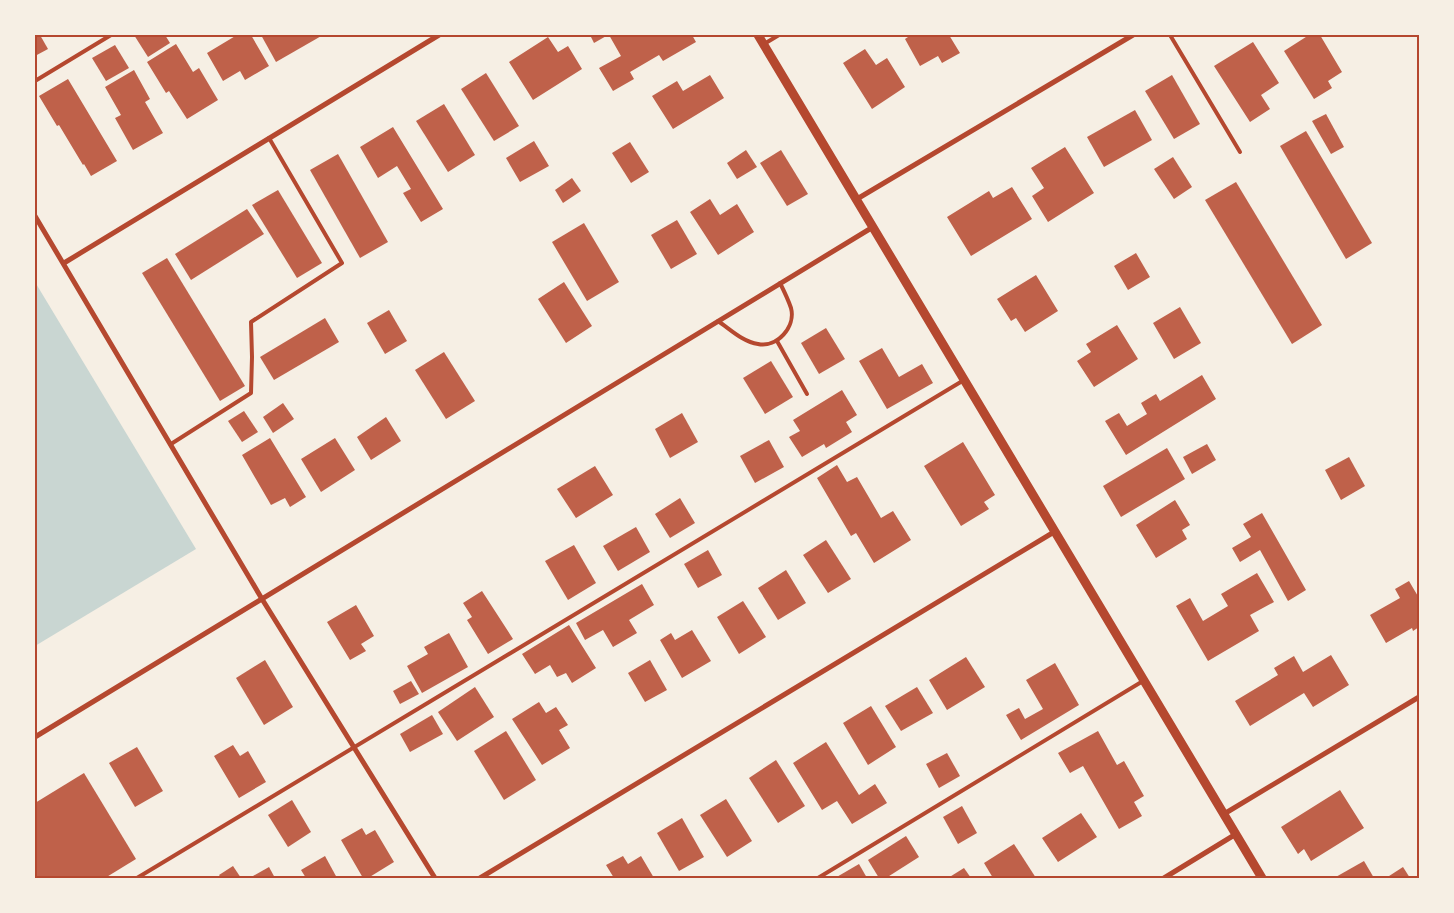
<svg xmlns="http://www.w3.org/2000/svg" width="1454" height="913" font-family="'Fira Sans',sans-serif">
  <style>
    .water { fill: #c9d6d2 }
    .building { fill: #bf614a }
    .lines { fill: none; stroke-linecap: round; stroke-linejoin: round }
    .service { stroke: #b5482f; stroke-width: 4 }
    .minor { stroke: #b5482f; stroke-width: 5 }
    .tertiary { stroke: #b5482f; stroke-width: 9 }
    .neatline { fill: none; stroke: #b5482f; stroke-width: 2 }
  </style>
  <rect width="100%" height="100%" fill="#f6efe4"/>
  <!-- water -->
  <path class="water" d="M35,282L196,549L35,646Z"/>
  <!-- building -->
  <g class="building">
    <path d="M35,35H40L48,49L35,56Z"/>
    <path d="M134,35H165L170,43L148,57Z"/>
    <path d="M237,35H251L269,66L245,80L240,71L223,81L207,53Z"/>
    <path d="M261,35H323L276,62Z"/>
    <path d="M590,35H608L594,43Z"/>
    <path d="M609,35H692L696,42L663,61L659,55L630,72L634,79L613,91L599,68L621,56Z"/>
    <path d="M911,35H949L960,53L942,63L938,56L920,66L905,39Z"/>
    <path d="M1309,35H1320L1342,72L1328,81L1332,88L1314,99L1284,51Z"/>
    <path d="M548,37L558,52L568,46L582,69L533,100L509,62Z"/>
    <path d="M1253,42L1279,83L1261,95L1270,109L1250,122L1214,66Z"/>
    <path d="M176,44L193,72L199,68L218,100L187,119L169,91L166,93L147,62Z"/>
    <path d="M115,45L129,68L106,81L92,58Z"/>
    <path d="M865,49L876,65L887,58L905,87L872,109L843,63Z"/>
    <path d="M134,70L150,99L145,102L163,133L133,150L115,118L121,115L105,87Z"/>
    <path d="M486,73L519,126L494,141L461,89Z"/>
    <path d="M710,75L724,98L673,129L652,96L677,81L683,91Z"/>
    <path d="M1172,75L1200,124L1174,139L1145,91Z"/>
    <path d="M68,79L117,161L91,176L84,164L83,165L59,125L57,126L39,96Z"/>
    <path d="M444,104L475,155L448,172L416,121Z"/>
    <path d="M1135,110L1152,140L1104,167L1087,137Z"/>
    <path d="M1326,114L1344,147L1331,154L1312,121Z"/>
    <path d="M393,127L443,209L421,222L403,193L411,189L397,166L378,178L360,147Z"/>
    <path d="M1306,131L1372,243L1346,259L1280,146Z"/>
    <path d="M534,141L549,166L520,182L506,158Z"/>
    <path d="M630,142L649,172L631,183L612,153Z"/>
    <path d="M1065,147L1094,193L1048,222L1032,196L1044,188L1031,168Z"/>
    <path d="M746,150L757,167L737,179L727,163Z"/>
    <path d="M781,150L808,194L787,206L760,163Z"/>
    <path d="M338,154L388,242L360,258L310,170Z"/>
    <path d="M1173,157L1192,187L1174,199L1154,169Z"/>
    <path d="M572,178L581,191L563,203L555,190Z"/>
    <path d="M1236,182L1322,325L1292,344L1205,200Z"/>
    <path d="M1012,187L1032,219L971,256L947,217L989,191L993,198Z"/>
    <path d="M278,190L322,263L297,278L252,205Z"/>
    <path d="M710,199L720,215L737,204L754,232L718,255L690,212Z"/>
    <path d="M247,209L264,234L191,280L175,254Z"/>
    <path d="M677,220L697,254L671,269L651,235Z"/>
    <path d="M584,223L619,282L587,301L552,242Z"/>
    <path d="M1136,253L1150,277L1128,290L1114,266Z"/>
    <path d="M167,258L245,386L220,401L142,273Z"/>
    <path d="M1036,275L1058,311L1025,332L1016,318L1011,321L997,299Z"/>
    <path d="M564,282L592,326L566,343L538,299Z"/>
    <path d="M1180,307L1201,343L1174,359L1153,323Z"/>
    <path d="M389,310L407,341L385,354L367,323Z"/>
    <path d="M325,318L339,342L274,380L260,357Z"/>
    <path d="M1117,325L1138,359L1094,387L1077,361L1091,352L1086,344Z"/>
    <path d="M826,328L845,359L819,374L801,343Z"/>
    <path d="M882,348L899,377L922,364L933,383L887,409L859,361Z"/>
    <path d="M444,352L475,401L446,419L415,370Z"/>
    <path d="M771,361L793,397L765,414L743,378Z"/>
    <path d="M1202,375L1216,399L1126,455L1105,421L1119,413L1127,426L1147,414L1141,403L1156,394L1160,401Z"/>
    <path d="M842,390L857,415L846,422L852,432L826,448L824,444L802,457L789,437L800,431L793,420Z"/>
    <path d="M283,403L294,419L273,433L263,417Z"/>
    <path d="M244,411L258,432L242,442L228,421Z"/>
    <path d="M682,413L698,442L670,458L655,429Z"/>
    <path d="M386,417L401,441L371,460L357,437Z"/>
    <path d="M270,438L306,497L290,507L285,498L271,505L242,455Z"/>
    <path d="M335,438L355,470L321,492L301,459Z"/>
    <path d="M769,440L784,467L755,483L740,456Z"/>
    <path d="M963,442L995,495L984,502L989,509L961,526L924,466Z"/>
    <path d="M1207,444L1216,460L1192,474L1183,457Z"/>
    <path d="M1167,448L1185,479L1121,517L1103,486Z"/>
    <path d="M1349,457L1365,486L1341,500L1325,470Z"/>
    <path d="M837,465L847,482L857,477L881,518L893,511L911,540L874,563L856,533L851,536L817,478Z"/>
    <path d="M595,466L613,495L576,518L557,489Z"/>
    <path d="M680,498L695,523L670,538L655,514Z"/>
    <path d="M1175,500L1190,525L1182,530L1187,539L1156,558L1136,525Z"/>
    <path d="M1262,513L1306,590L1288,601L1260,550L1240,562L1232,548L1251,537L1243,524Z"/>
    <path d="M636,527L650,552L618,571L603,546Z"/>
    <path d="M826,540L851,579L828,593L803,555Z"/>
    <path d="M574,545L596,583L568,600L545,561Z"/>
    <path d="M708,550L722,575L698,588L684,564Z"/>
    <path d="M786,570L806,603L778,620L758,588Z"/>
    <path d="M1257,573L1274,602L1250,615L1259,631L1208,661L1176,606L1190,598L1203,621L1228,606L1221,594Z"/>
    <path d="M1409,581L1419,598V627L1413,631L1412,628L1386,643L1370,615L1400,598L1395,589Z"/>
    <path d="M642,584L654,605L629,620L637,633L613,647L603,630L585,640L576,623Z"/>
    <path d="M482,591L513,639L488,654L467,620L472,617L463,603Z"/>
    <path d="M743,601L766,637L739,654L717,617Z"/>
    <path d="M356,605L374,636L361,644L366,651L350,660L327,622Z"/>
    <path d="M569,625L596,668L572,683L566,673L557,677L550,665L535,674L522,654Z"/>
    <path d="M692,630L711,661L682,678L660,640L671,633L675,640Z"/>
    <path d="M449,633L468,667L422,693L407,666L428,654L424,647Z"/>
    <path d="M1331,655L1349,685L1313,707L1304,693L1250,726L1235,701L1278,675L1274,668L1294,656L1303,672Z"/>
    <path d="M966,657L985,687L947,710L929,680Z"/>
    <path d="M265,660L293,707L264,725L236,678Z"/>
    <path d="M650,660L667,690L645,702L628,673Z"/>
    <path d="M1055,663L1079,705L1021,740L1006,715L1019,708L1025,719L1043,709L1026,680Z"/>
    <path d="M411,681L419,694L400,704L393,691Z"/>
    <path d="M475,687L494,717L457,741L438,712Z"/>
    <path d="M917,687L933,713L901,731L885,706Z"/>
    <path d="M539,702L546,713L556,707L568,725L559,730L570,748L542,765L512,719Z"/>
    <path d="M871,706L896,747L868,765L843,723Z"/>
    <path d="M432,715L443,734L410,752L400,734Z"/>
    <path d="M506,731L536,780L504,800L474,751Z"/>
    <path d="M1098,731L1117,765L1124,761L1144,796L1134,802L1142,816L1119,829L1083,766L1070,773L1058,753Z"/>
    <path d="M826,742L859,795L875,784L887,803L852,824L837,801L822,810L793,763Z"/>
    <path d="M233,745L240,756L248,751L266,782L239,798L214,756Z"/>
    <path d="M137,747L163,791L135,807L109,763Z"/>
    <path d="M947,753L960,776L939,788L926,764Z"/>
    <path d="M776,760L805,806L778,823L749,778Z"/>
    <path d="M84,773L136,859L105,878H35V803Z"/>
    <path d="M1340,790L1364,828L1311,861L1304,849L1298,854L1281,827Z"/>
    <path d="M726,799L752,841L727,857L700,815Z"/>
    <path d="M292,800L311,832L288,847L268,815Z"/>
    <path d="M962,806L977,833L958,844L943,817Z"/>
    <path d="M1081,813L1097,837L1058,862L1042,838Z"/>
    <path d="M682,818L704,857L679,871L657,833Z"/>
    <path d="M362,828L366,835L375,830L394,862L368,878H363L341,840Z"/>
    <path d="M906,836L919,857L886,878H879L868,860Z"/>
    <path d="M1014,844L1036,878H993L984,863Z"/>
    <path d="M325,856L337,878H306L301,870Z"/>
    <path d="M623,856L628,864L641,856L654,878H614L606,865Z"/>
    <path d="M1364,861L1374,878H1334Z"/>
    <path d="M859,864L867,878H835Z"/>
    <path d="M233,866L241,878H221L219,875Z"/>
    <path d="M269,867L275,878H254L253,876Z"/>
    <path d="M1403,867L1410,878H1386Z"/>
    <path d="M964,868L971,878H948Z"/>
  </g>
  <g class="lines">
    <!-- service -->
    <g class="service">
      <path d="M1170,35L1240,152"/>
      <path d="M764,44L779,35"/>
      <path d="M35,81L111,35"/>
      <path d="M718,321C730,329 743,342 758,344C777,348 796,327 791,308C788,299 784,291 780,283"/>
      <path d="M777,341L807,394"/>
      <path d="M171,444L251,393L252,357L251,322L342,263L269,138"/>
      <path d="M137,878L964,380"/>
      <path d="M818,878L1143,681"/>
    </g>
    <!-- minor -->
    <g class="minor">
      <path d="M857,199L1133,35"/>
      <path d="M35,216L262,599L435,878"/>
      <path d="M64,263L439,35"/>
      <path d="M35,737L873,227"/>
      <path d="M1224,814L1419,697"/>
      <path d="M480,878L1054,532"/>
      <path d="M1164,878L1236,834"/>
    </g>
    <!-- tertiary -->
    <path class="tertiary" d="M758,35L1262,878"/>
  </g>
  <!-- border -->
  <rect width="1454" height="913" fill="none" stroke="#f6efe4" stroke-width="72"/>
  <rect x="36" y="36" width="1382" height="841" class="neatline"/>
</svg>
